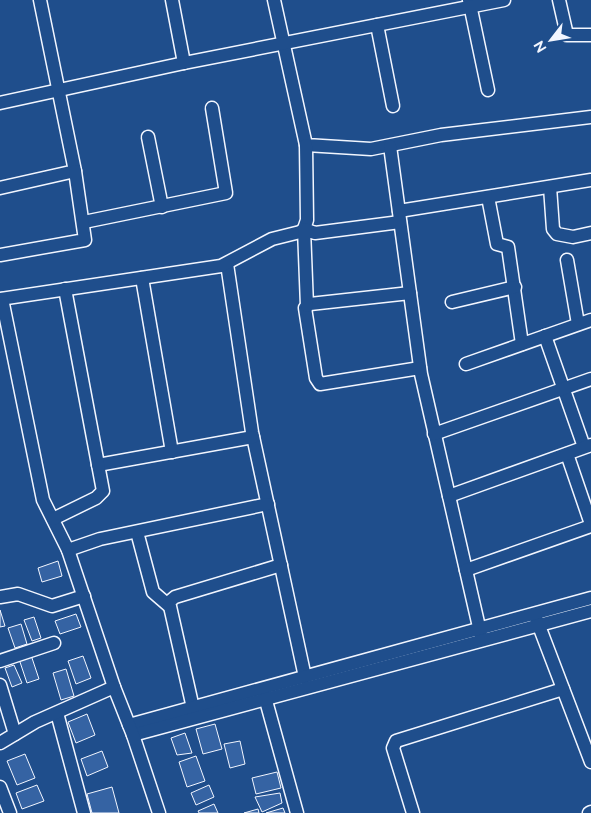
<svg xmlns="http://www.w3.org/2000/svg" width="591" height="813" font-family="Raleway,sans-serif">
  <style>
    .building { fill: #3563a3; stroke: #f2f6ff }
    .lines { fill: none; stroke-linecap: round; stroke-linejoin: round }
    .minor-casing { stroke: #f2f6ff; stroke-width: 15 }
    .minor { stroke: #1f4e8c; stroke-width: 12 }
  </style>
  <rect width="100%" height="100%" fill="#1f4e8c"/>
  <!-- building -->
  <g class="building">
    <path d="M58,561L62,576L42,582L38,568Z"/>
    <path d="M0,610L5,626L0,627Z"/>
    <path d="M76,614L81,627L60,634L55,621Z"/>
    <path d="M34,617L41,638L32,641L24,620Z"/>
    <path d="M21,624L27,644L15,648L8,628Z"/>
    <path d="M31,655L39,679L27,683L19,659Z"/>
    <path d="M83,656L91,678L76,684L68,661Z"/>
    <path d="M14,665L22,683L12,687L5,668Z"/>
    <path d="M66,669L74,696L61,700L53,673Z"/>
    <path d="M87,714L95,735L76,743L68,722Z"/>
    <path d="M215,724L222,749L203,754L196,729Z"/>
    <path d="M185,733L192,753L177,755L171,738Z"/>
    <path d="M240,741L245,764L230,768L224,744Z"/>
    <path d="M102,751L108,767L87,776L81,759Z"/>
    <path d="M25,754L35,778L17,785L7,761Z"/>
    <path d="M196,756L205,781L187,787L179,762Z"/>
    <path d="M277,772L281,788L256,794L252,778Z"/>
    <path d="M37,785L44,801L22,809L16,793Z"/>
    <path d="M209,785L214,797L196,805L191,793Z"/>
    <path d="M112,787L119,813H92L87,794Z"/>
    <path d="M280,793L282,803L262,812L255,797Z"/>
    <path d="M214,804L218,813H199L198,811Z"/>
    <path d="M283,808L285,813H266Z"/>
    <path d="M258,809L259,813H244Z"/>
  </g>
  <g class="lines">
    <defs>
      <g id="minor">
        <path d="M172,0L184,63"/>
        <path d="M274,0L306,145L371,149L441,135L591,117"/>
        <path d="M469,0L488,90"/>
        <path d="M559,0L567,35H591"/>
        <path d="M377,25L393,106"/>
        <path d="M0,103L184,63L504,0"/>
        <path d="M148,137L162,207"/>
        <path d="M390,146L421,374L482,640"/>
        <path d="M550,187L553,229L557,234L573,237L591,233"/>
        <path d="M0,188L75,171L40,0"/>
        <path d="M488,197L497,244L508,247L522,344"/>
        <path d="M399,211L591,180"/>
        <path d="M84,222L226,193L212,108"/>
        <path d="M0,255L85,240L75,171"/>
        <path d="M567,260L578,324"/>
        <path d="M227,264L252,432L305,677"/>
        <path d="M142,278L172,452"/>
        <path d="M410,293L310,304L305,308L316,378L320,384L420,368"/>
        <path d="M0,299L221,266L272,239L300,232L304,229L307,220L306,145"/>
        <path d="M2,299L43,500L68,550L114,687"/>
        <path d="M452,302L515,287"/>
        <path d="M307,306L304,229L315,233L400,222"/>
        <path d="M545,336L584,447"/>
        <path d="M466,364L591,320"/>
        <path d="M434,434L591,379"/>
        <path d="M567,454L591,524"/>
        <path d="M98,465L253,437"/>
        <path d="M449,496L591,445"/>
        <path d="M53,519L96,498L103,491L65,289"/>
        <path d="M137,532L153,592L168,605"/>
        <path d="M68,550L100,539L268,504"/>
        <path d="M466,570L591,526"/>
        <path d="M0,597L18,594L52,606L84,596"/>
        <path d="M536,618L591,762"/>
        <path d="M0,661L54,643"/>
        <path d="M0,685L15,734"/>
        <path d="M263,690L297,813"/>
        <path d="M193,708L169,602L175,597L281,565"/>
        <path d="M57,713L84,813"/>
        <path d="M129,725L591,598"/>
        <path d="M133,735L591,611"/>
        <path d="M0,743L35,722L114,687L133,735L159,813"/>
        <path d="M0,787L10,813"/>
        <path d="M413,813L393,748L396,741L563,689"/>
        <path d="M589,813L591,812"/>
      </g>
    </defs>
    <!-- minor casing -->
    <use href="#minor" class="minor-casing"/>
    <!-- minor -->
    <use href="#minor" class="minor"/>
  </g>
  <!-- north arrow -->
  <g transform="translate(551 40) rotate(239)" stroke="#1f4e8c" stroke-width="4" paint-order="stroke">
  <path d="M0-4L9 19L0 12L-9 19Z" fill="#f2f6ff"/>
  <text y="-8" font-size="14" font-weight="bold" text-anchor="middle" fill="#f2f6ff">N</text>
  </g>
</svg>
